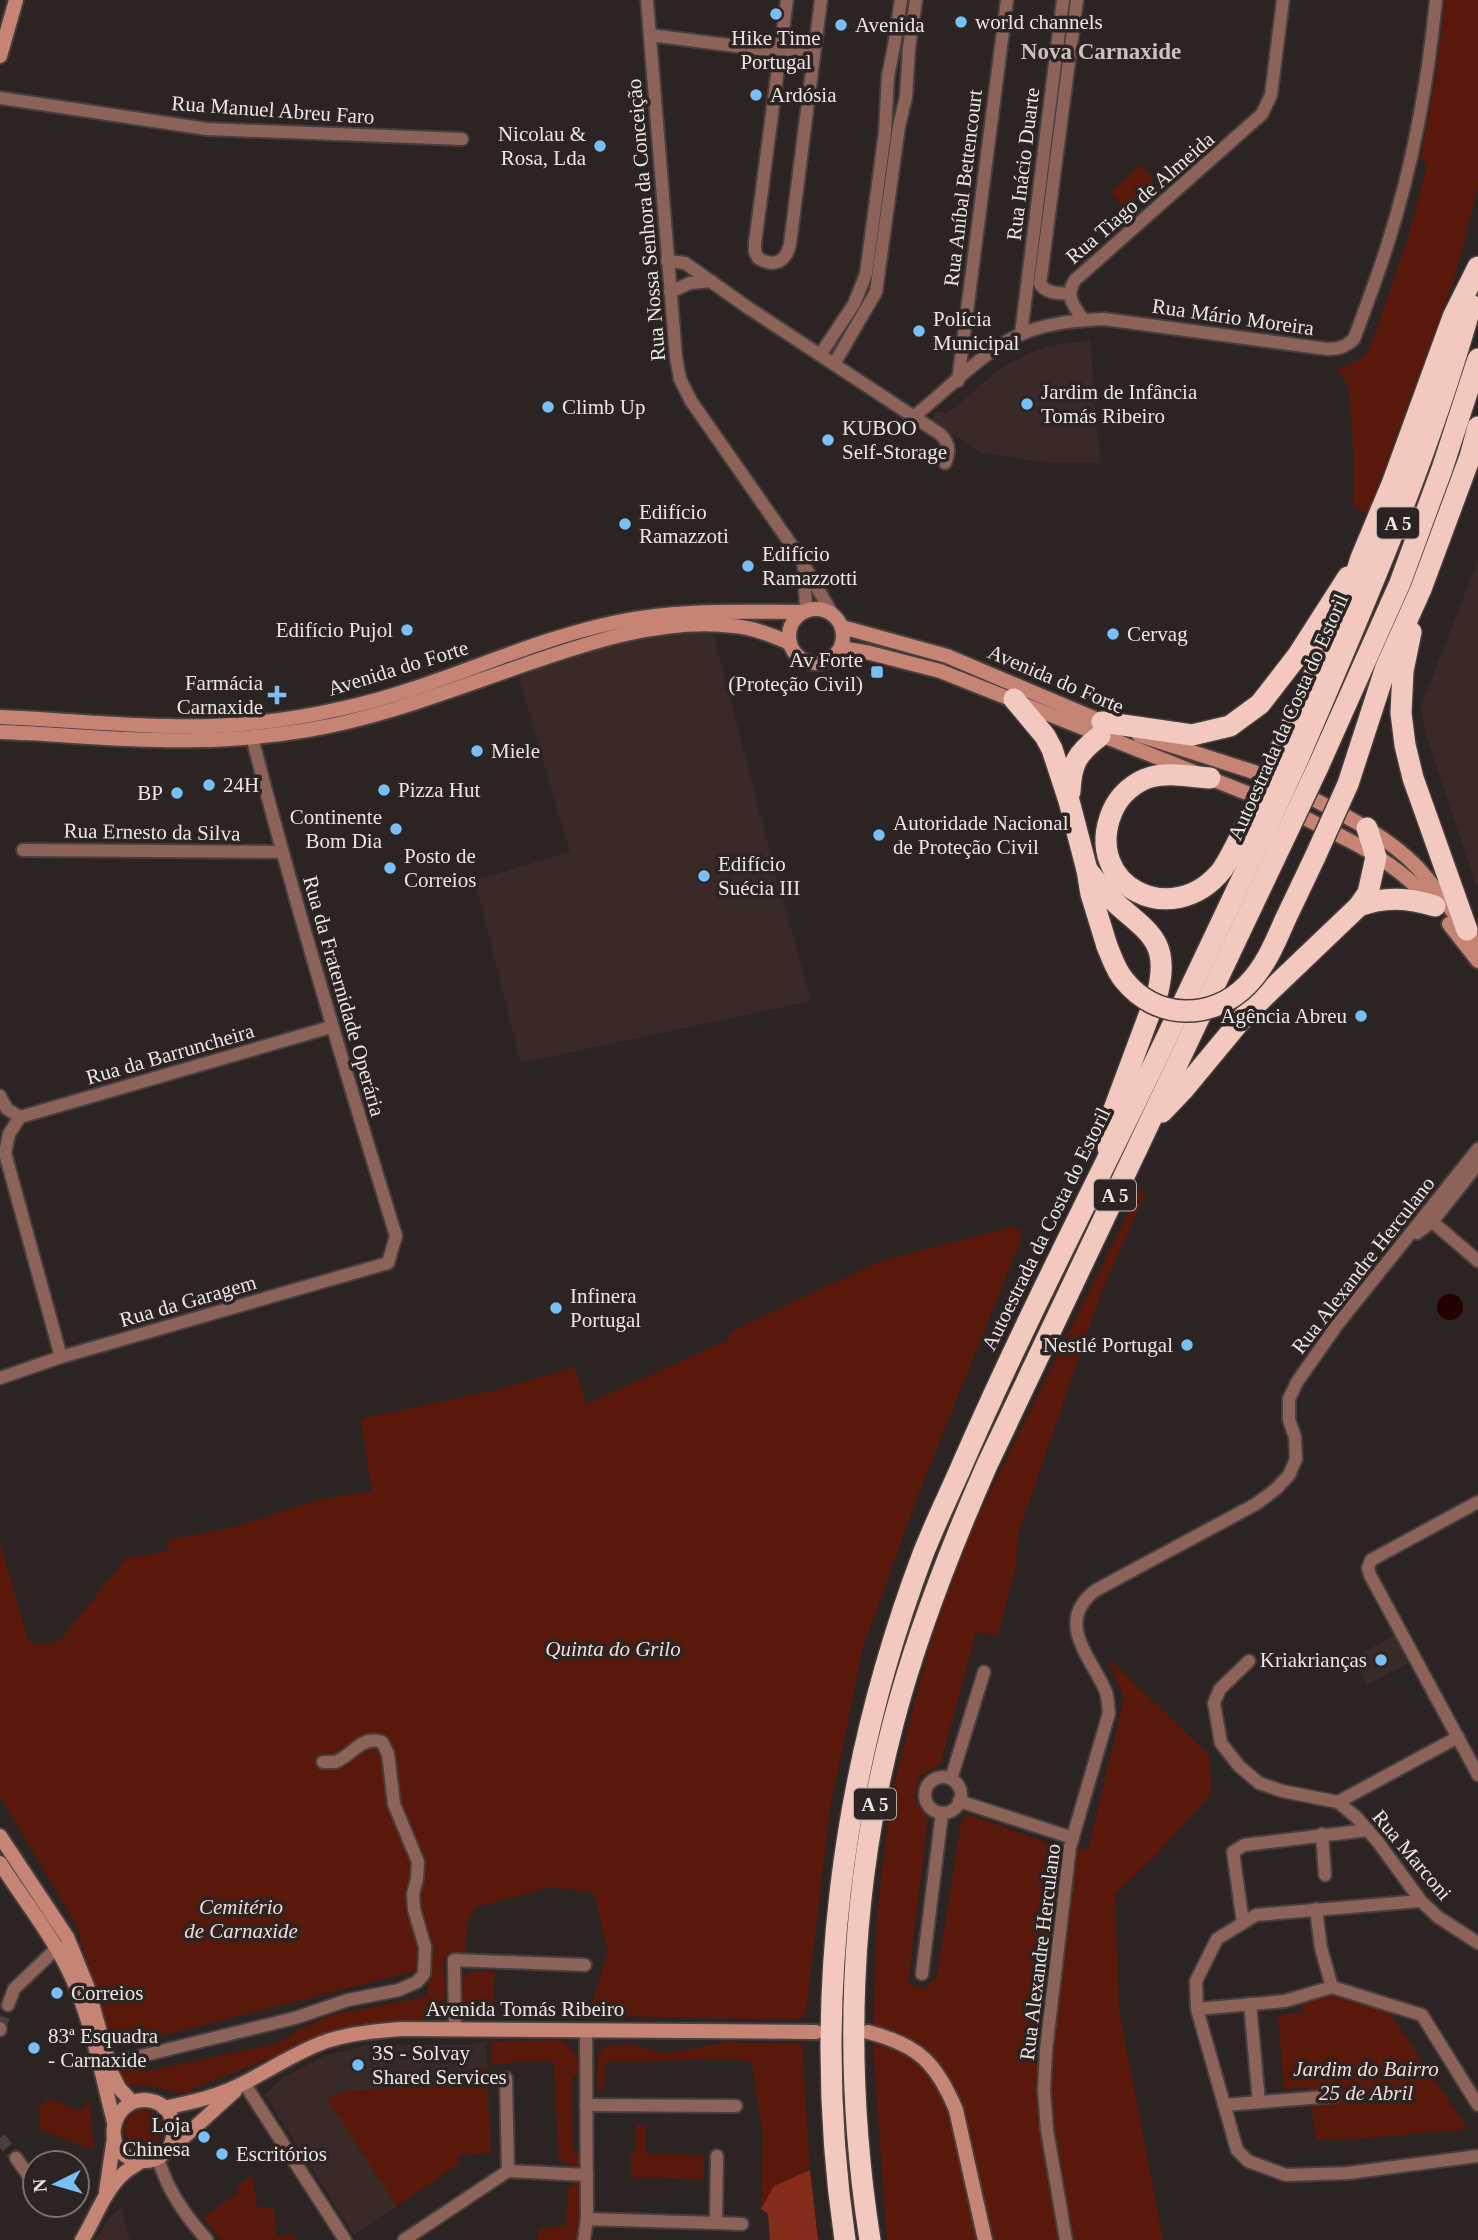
<svg xmlns="http://www.w3.org/2000/svg" width="1478" height="2240" font-family="'Times New Roman',serif">
  <style>
    .built { fill: #392a27 }
    .green { fill: #5a180a }
    .forest { fill: #852d1a }
    .water { fill: #240000 }
    .lines { fill: none; stroke-linecap: round; stroke-linejoin: round }
    .street-tunnel { stroke: #49413f; stroke-width: 12; stroke-dasharray: 12 6; stroke-linecap: butt }
    .street-casing { stroke: #473f3d; stroke-width: 16 }
    .secondary-casing { stroke: #473f3d; stroke-width: 18 }
    .highway-casing { stroke: #473f3d; stroke-width: 24 }
    .street { stroke: #8c6259; stroke-width: 12 }
    .secondary { stroke: #c68475; stroke-width: 14 }
    .highway { stroke: #f3c9bf; stroke-width: 21 }
    .highway-bridge-casing { stroke: #473f3d; stroke-width: 24; stroke-linecap: butt }
    .highway-bridge { stroke: #f3c9bf; stroke-width: 21 }
    .poi-dot { fill: #78bff7; stroke: #2c2422; stroke-width: 2.5 }
    .labels { text-anchor: middle; dominant-baseline: central; stroke-width: 7; stroke-linejoin: round; paint-order: stroke }
    .shield { fill: #2c2422; stroke: #b2abaa; stroke-width: 2 }
    .shield-label { font-size: 19px; font-weight: bold; fill: #ebe5e4 }
    .poi-label { font-size: 21px; fill: #ebe5e4; stroke: #2c2422; text-anchor: start }
    .street-label { font-size: 21px; fill: #ebe5e4; stroke: #2c2422 }
    .park-label { font-size: 21px; font-style: italic; fill: #f5dbd4; stroke: #2c2422 }
    .neighbourhood-label { font-size: 23px; font-weight: bold; fill: #ccc1be; stroke: #2c2422 }
  </style>
  <rect width="100%" height="100%" fill="#2c2422"/>
  <!-- built -->
  <g class="built">
    <path d="M1090,341L1100,463H1050L980,452L934,422L933,417L936,412L948,413L1002,367L1035,351L1062,343Z"/>
    <path d="M1478,560V891L1425,732L1421,706Z"/>
    <path d="M712,628L770,852L811,1001L521,1063L475,880L570,852L519,679L528,668L605,647L676,632Z"/>
    <path d="M1395,1635L1410,1662L1367,1685L1353,1658Z"/>
    <path d="M486,2041L491,2153L460,2155L458,2164L354,2235L265,2095L284,2077L324,2056L367,2045H467Z"/>
    <path d="M121,2208L130,2240H95L111,2217Z"/>
  </g>
  <!-- green -->
  <g class="green">
    <path d="M1445,0H1478V186L1454,280L1368,512L1353,508V449L1349,391L1347,383L1338,372V369L1362,358L1371,346L1408,238L1427,166L1421,156L1436,76Z"/>
    <path d="M1140,165L1154,179L1125,208L1111,193Z"/>
    <path d="M1140,1189L1145,1194L1101,1293L1018,1534L1016,1565L998,1636L976,1632L940,1765L919,1777L914,1798L928,1819L908,1983L925,1990L937,1976L961,1823L967,1814L1045,1842L1088,1850L1124,1699L1108,1658L1209,1755L1211,1793L1157,1854L1115,1895L1119,2010L1163,2240H887L873,2044L877,1915L890,1801L923,1669L955,1562Z"/>
    <path d="M1012,1227L1020,1230L1021,1239L918,1495L863,1647L830,1808L806,2012L799,2020L604,2016L589,2013L608,1952L594,1893L551,1887L475,1907L467,1923L465,1955L443,1958C445,1978 447,1998 441,2018L345,2028L192,2089L189,2093C170,2094 160,2086 144,2085C135,2085 132,2087 123,2083L119,2075L124,2066L141,2062L144,2072L280,2043L297,2031L328,2016L427,1996L430,1965L419,1970L113,2048L76,1924L0,1796V1543L28,1640C39,1648 48,1644 60,1641L126,1558L169,1551L167,1540L234,1527L317,1500L372,1491L361,1419L500,1389L575,1367L586,1404L728,1340L734,1330L880,1261Z"/>
    <path d="M480,1971L495,1972L492,2010L474,2013L462,2008L460,1981L467,1973Z"/>
    <path d="M1316,1988L1386,2008L1468,2129L1342,2140H1316L1309,2087L1284,2089L1278,2015L1303,2013L1302,2004Z"/>
    <path d="M561,2040C574,2050 580,2055 579,2072L572,2078L573,2152L580,2155L579,2167L575,2169L569,2164L559,2160L554,2061L511,2062L492,2065V2042Z"/>
    <path d="M728,2042L802,2044L810,2170L774,2186L761,2209L763,2137L752,2063L742,2059L605,2062L604,2090H598V2055L605,2046L630,2044L665,2054Z"/>
    <path d="M486,2067L491,2153L460,2155L458,2164L397,2206L327,2099L345,2091L469,2084V2069Z"/>
    <path d="M49,2098L80,2111L89,2100L94,2150L41,2130L38,2109Z"/>
    <circle cx="143" cy="2129" r="19"/>
    <path d="M636,2125H646V2154L704,2155V2179L631,2177V2151H635Z"/>
    <path d="M252,2175L257,2207H274L276,2236H296V2240H221L203,2218L239,2192L237,2187Z"/>
    <path d="M575,2181L581,2187L579,2240H538L539,2229L566,2225L568,2190Z"/>
  </g>
  <!-- forest -->
  <path class="forest" d="M810,2170L818,2240H770L768,2214L761,2209L774,2186Z"/>
  <!-- water -->
  <circle class="water" cx="1450" cy="1307" r="13"/>
  <g class="lines">
    <!-- street-tunnel -->
    <g class="street-tunnel">
      <path d="M0,2028L8,2005"/>
      <path d="M0,2138L16,2158"/>
    </g>
    <defs>
      <g id="street">
        <path d="M647,0L676,357L680,379L691,401L795,550L833,615"/>
        <path d="M787,0L755,243V252L758,258C774,268 786,262 790,244L821,0"/>
        <path d="M650,35L814,56"/>
        <path d="M0,98L207,129L462,139"/>
        <path d="M667,261L685,263L747,307L940,434C950,443 950,452 945,463"/>
        <path d="M670,292L690,283L711,281"/>
        <path d="M1070,294C1059,293 1047,294 1040,284L1077,0"/>
        <path d="M1083,319C1073,306 1065,295 1075,280L1262,114L1271,95L1283,0"/>
        <path d="M1021,334L1063,0"/>
        <path d="M820,355L854,304L866,274L885,132L888,76L894,46L901,0"/>
        <path d="M834,364L876,292L899,126L906,97L909,48L916,0"/>
        <path d="M958,381L1007,0"/>
        <path d="M913,417C948,390 979,354 1019,335C1045,323 1076,320 1104,319L1327,349C1339,349 1345,347 1354,339C1366,307 1378,275 1388,243C1413,164 1428,82 1436,0"/>
        <path d="M804,568L806,611"/>
        <path d="M23,850L282,852"/>
        <path d="M0,1096L7,1109L20,1117"/>
        <path d="M20,1117L331,1027"/>
        <path d="M20,1117L9,1134L5,1153L61,1357"/>
        <path d="M1428,1218L1478,1261"/>
        <path d="M1417,1233L1432,1222L1477,1165L1478,1159"/>
        <path d="M0,1378L61,1357L388,1263L396,1236C345,1071 295,905 252,737"/>
        <path d="M1478,1502L1371,1560L1368,1568L1370,1575L1478,1775"/>
        <path d="M1249,1661L1220,1689L1214,1703L1221,1743L1239,1766L1259,1783L1282,1791L1338,1802L1356,1817L1378,1842L1421,1901L1438,1917L1478,1943"/>
        <circle cx="943" cy="1795" r="18"/>
        <path d="M951,1779L984,1672"/>
        <path d="M959,1801L1073,1838"/>
        <path d="M1338,1802L1458,1737"/>
        <path d="M1322,1834L1325,1875"/>
        <path d="M1421,1901L1256,1915L1217,1939L1196,1981L1197,2009L1237,2150L1248,2161L1286,2175L1348,2173L1478,2156"/>
        <path d="M1316,1909L1321,1948L1332,1987L1422,2015L1478,2105"/>
        <path d="M1243,1923L1233,1852L1244,1845L1368,1830"/>
        <path d="M922,1974L942,1813"/>
        <path d="M1250,2004L1259,2102"/>
        <path d="M8,2005L14,1989L57,1948"/>
        <path d="M1197,2009L1285,2001L1332,1987"/>
        <path d="M455,2029L454,1960L585,1965"/>
        <path d="M0,2030V2028"/>
        <path d="M109,2064L295,2018L348,2000L399,1990L417,1982L424,1974L425,1947L414,1909L413,1894L417,1879L418,1862L394,1804L388,1754L382,1742C360,1735 353,1756 335,1762C333,1762 324,1762 323,1762"/>
        <path d="M506,2078L508,2171"/>
        <path d="M244,2083L345,2240"/>
        <path d="M586,2105L736,2106"/>
        <path d="M1224,2105L1335,2096"/>
        <path d="M16,2158L28,2175L35,2176"/>
        <path d="M158,2158C167,2190 185,2215 207,2240"/>
        <path d="M587,2219L716,2223L717,2156"/>
        <path d="M716,2223L742,2224"/>
        <path d="M404,2240L508,2171L587,2175"/>
        <path d="M584,2240L587,2219L586,2030"/>
        <path d="M1066,2240L1047,2130L1044,2091L1046,2050L1070,1847L1109,1713C1108,1706 1108,1699 1106,1692C1092,1658 1053,1622 1096,1590L1256,1504L1276,1489L1289,1475L1296,1459L1295,1437L1289,1420V1399L1297,1382L1337,1325L1478,1149"/>
      </g>
      <g id="secondary">
        <path d="M0,56L16,0"/>
        <circle cx="816" cy="636" r="27"/>
        <path d="M842,627L947,656L1110,725"/>
        <path d="M841,648L870,653L940,671L1267,801"/>
        <path d="M0,717C71,720 142,728 212,726C257,724 301,718 344,708C437,688 524,641 617,622C679,609 741,612 803,612"/>
        <path d="M0,732C65,734 131,742 197,740C234,740 271,736 308,730C381,718 451,690 521,666C587,643 664,617 734,626C754,628 771,635 790,643"/>
        <path d="M1139,735L1254,772L1273,780"/>
        <path d="M1298,791C1339,813 1384,833 1417,867C1439,891 1457,919 1478,944"/>
        <path d="M1289,810C1329,831 1374,849 1409,880C1417,887 1424,895 1432,903"/>
        <path d="M1449,924L1478,961"/>
        <path d="M0,1836L67,1937L87,1986L112,2074L119,2088L132,2102"/>
        <path d="M0,1863C25,1902 56,1940 74,1982C93,2027 102,2076 114,2122"/>
        <path d="M868,2032C918,2045 936,2062 956,2110L985,2240"/>
        <path d="M164,2108C193,2102 220,2096 246,2082C273,2068 298,2051 327,2041C351,2033 377,2031 402,2029L816,2032"/>
        <path d="M169,2149C178,2131 174,2106 152,2101C113,2092 97,2151 136,2160C145,2162 155,2161 162,2155C187,2136 211,2112 235,2091"/>
        <path d="M106,2192L114,2138"/>
        <path d="M82,2240C95,2219 104,2191 123,2174C128,2169 135,2166 141,2161"/>
      </g>
      <g id="highway">
        <path d="M1411,632L1403,671L1401,713L1405,745L1413,778L1467,930"/>
        <path d="M1014,699L1045,736L1052,749L1069,801L1087,870L1091,894L1107,946"/>
        <path d="M1102,722L1192,735L1230,726L1260,704L1298,655L1348,577"/>
        <path d="M1279,753L1348,599L1361,558L1392,484L1453,317L1478,267"/>
        <path d="M1298,759C1362,610 1427,462 1471,305"/>
        <path d="M1318,767L1400,583L1442,469L1478,359"/>
        <path d="M1210,778C1191,777 1169,772 1151,777C1134,782 1119,795 1112,812C1082,885 1172,932 1222,870C1231,857 1238,841 1245,827"/>
        <path d="M1348,784L1386,667L1421,589L1470,457L1478,427"/>
        <path d="M1070,792C1071,764 1077,753 1100,736"/>
        <path d="M1087,870C1098,883 1107,896 1120,907C1152,934 1169,945 1158,991L1110,1120L1108,1148"/>
        <path d="M1359,906C1385,896 1409,898 1435,906"/>
        <path d="M1285,920L1315,857"/>
        <path d="M1162,1112L1183,1090L1246,1014L1359,906L1368,893L1376,857L1367,828"/>
        <path d="M845,2240C811,2008 840,1774 923,1554C934,1526 947,1499 959,1472C1005,1366 1056,1263 1107,1160C1161,1052 1211,943 1263,835"/>
        <path d="M870,2240C843,2068 849,1892 893,1724C916,1635 950,1549 987,1465L1282,843"/>
      </g>
    </defs>
    <!-- street casing -->
    <use href="#street" class="street-casing"/>
    <!-- secondary casing -->
    <use href="#secondary" class="secondary-casing"/>
    <!-- highway casing -->
    <use href="#highway" class="highway-casing"/>
    <!-- street -->
    <use href="#street" class="street"/>
    <!-- secondary -->
    <use href="#secondary" class="secondary"/>
    <!-- highway -->
    <use href="#highway" class="highway"/>
    <defs>
      <g id="highway-bridge">
        <path d="M1245,827L1279,753"/>
        <path d="M1263,835L1298,759"/>
        <path d="M1282,843L1318,767"/>
        <path d="M1315,857L1348,784"/>
        <path d="M1107,946C1112,958 1116,971 1124,980C1156,1020 1212,1021 1247,985C1265,967 1275,943 1285,920"/>
      </g>
    </defs>
    <!-- highway-bridge casing -->
    <use href="#highway-bridge" class="highway-bridge-casing"/>
    <!-- highway-bridge -->
    <use href="#highway-bridge" class="highway-bridge"/>
  </g>
  <!-- markers -->
  <g class="poi-dot">
    <circle cx="776" cy="14" r="7"/>
    <circle cx="961" cy="22" r="7"/>
    <circle cx="841" cy="25" r="7"/>
    <circle cx="756" cy="95" r="7"/>
    <circle cx="600" cy="146" r="7"/>
    <circle cx="919" cy="331" r="7"/>
    <circle cx="1027" cy="404" r="7"/>
    <circle cx="548" cy="407" r="7"/>
    <circle cx="828" cy="440" r="7"/>
    <circle cx="625" cy="524" r="7"/>
    <circle cx="748" cy="566" r="7"/>
    <circle cx="407" cy="630" r="7"/>
    <circle cx="1113" cy="634" r="7"/>
    <rect x="870" y="665" width="14" height="14" rx="3.5"/>
    <path d="M273.5 684.5h7v7h7v7h-7v7h-7v-7h-7v-7h7z"/>
    <circle cx="477" cy="751" r="7"/>
    <circle cx="209" cy="785" r="7"/>
    <circle cx="384" cy="790" r="7"/>
    <circle cx="177" cy="793" r="7"/>
    <circle cx="396" cy="829" r="7"/>
    <circle cx="879" cy="835" r="7"/>
    <circle cx="390" cy="868" r="7"/>
    <circle cx="704" cy="876" r="7"/>
    <circle cx="1361" cy="1016" r="7"/>
    <circle cx="556" cy="1308" r="7"/>
    <circle cx="1187" cy="1345" r="7"/>
    <circle cx="1381" cy="1660" r="7"/>
    <circle cx="57" cy="1993" r="7"/>
    <circle cx="34" cy="2048" r="7"/>
    <circle cx="358" cy="2065" r="7"/>
    <circle cx="204" cy="2137" r="7"/>
    <circle cx="222" cy="2154" r="7"/>
  </g>
  <g class="labels">
    <!-- shield labels -->
    <g class="shield">
      <rect x="1377" y="507.5" width="42" height="31" rx="5"/>
      <rect x="1094" y="1179.5" width="42" height="31" rx="5"/>
      <rect x="854" y="1788.5" width="42" height="31" rx="5"/>
    </g>
    <g class="shield-label">
      <text x="1398" y="523">A 5</text>
      <text x="1115" y="1195">A 5</text>
      <text x="875" y="1804">A 5</text>
    </g>
    <!-- poi labels -->
    <g class="poi-label">
      <text x="975" y="22">world channels</text>
      <text x="855" y="25">Avenida</text>
      <text x="776" y="38" text-anchor="middle">Hike Time<tspan x="776" dy="24">Portugal</tspan></text>
      <text x="770" y="95">Ardósia</text>
      <text x="586" y="134" text-anchor="end">Nicolau &amp;<tspan x="586" dy="24">Rosa, Lda</tspan></text>
      <text x="933" y="319">Polícia<tspan x="933" dy="24">Municipal</tspan></text>
      <text x="1041" y="392">Jardim de Infância<tspan x="1041" dy="24">Tomás Ribeiro</tspan></text>
      <text x="562" y="407">Climb Up</text>
      <text x="842" y="428">KUBOO<tspan x="842" dy="24">Self-Storage</tspan></text>
      <text x="639" y="512">Edifício<tspan x="639" dy="24">Ramazzoti</tspan></text>
      <text x="762" y="554">Edifício<tspan x="762" dy="24">Ramazzotti</tspan></text>
      <text x="393" y="630" text-anchor="end">Edifício Pujol</text>
      <text x="1127" y="634">Cervag</text>
      <text x="863" y="660" text-anchor="end">Av Forte<tspan x="863" dy="24">(Proteção Civil)</tspan></text>
      <text x="263" y="683" text-anchor="end">Farmácia<tspan x="263" dy="24">Carnaxide</tspan></text>
      <text x="491" y="751">Miele</text>
      <text x="223" y="785">24H</text>
      <text x="398" y="790">Pizza Hut</text>
      <text x="163" y="793" text-anchor="end">BP</text>
      <text x="382" y="817" text-anchor="end">Continente<tspan x="382" dy="24">Bom Dia</tspan></text>
      <text x="893" y="823">Autoridade Nacional<tspan x="893" dy="24">de Proteção Civil</tspan></text>
      <text x="404" y="856">Posto de<tspan x="404" dy="24">Correios</tspan></text>
      <text x="718" y="864">Edifício<tspan x="718" dy="24">Suécia III</tspan></text>
      <text x="1347" y="1016" text-anchor="end">Agência Abreu</text>
      <text x="570" y="1296">Infinera<tspan x="570" dy="24">Portugal</tspan></text>
      <text x="1173" y="1345" text-anchor="end">Nestlé Portugal</text>
      <text x="1367" y="1660" text-anchor="end">Kriakrianças</text>
      <text x="71" y="1993">Correios</text>
      <text x="48" y="2036">83ª Esquadra<tspan x="48" dy="24">- Carnaxide</tspan></text>
      <text x="372" y="2053">3S - Solvay<tspan x="372" dy="24">Shared Services</tspan></text>
      <text x="190" y="2125" text-anchor="end">Loja<tspan x="190" dy="24">Chinesa</tspan></text>
      <text x="236" y="2154">Escritórios</text>
    </g>
    <!-- street labels -->
    <g class="street-label">
      <text transform="translate(273 110) rotate(4)">Rua Manuel Abreu Faro</text>
      <text transform="translate(1023 164) rotate(-83)">Rua Inácio Duarte</text>
      <text transform="translate(963 188) rotate(-83)">Rua Aníbal Bettencourt</text>
      <text transform="translate(1140 198) rotate(-41)">Rua Tiago de Almeida</text>
      <text transform="translate(646 220) rotate(-95)">Rua Nossa Senhora da Conceição</text>
      <text transform="translate(1233 317) rotate(8)">Rua Mário Moreira</text>
      <text transform="translate(398 668) rotate(-17)">Avenida do Forte</text>
      <text transform="translate(1056 679) rotate(23)">Avenida do Forte</text>
      <text transform="translate(1288 717) rotate(-66)">Autoestrada da Costa do Estoril</text>
      <text transform="translate(152 832) rotate(1)">Rua Ernesto da Silva</text>
      <text transform="translate(344 996) rotate(74)">Rua da Fraternidade Operária</text>
      <text transform="translate(170 1054) rotate(-16)">Rua da Barruncheira</text>
      <text transform="translate(1046 1229) rotate(-64)">Autoestrada da Costa do Estoril</text>
      <text transform="translate(1363 1265) rotate(-52)">Rua Alexandre Herculano</text>
      <text transform="translate(188 1301) rotate(-16)">Rua da Garagem</text>
      <text transform="translate(1412 1855) rotate(50)">Rua Marconi</text>
      <text transform="translate(1040 1952) rotate(-83)">Rua Alexandre Herculano</text>
      <text x="525" y="2009">Avenida Tomás Ribeiro</text>
    </g>
    <!-- park labels -->
    <g class="park-label">
      <text x="613" y="1649">Quinta do Grilo</text>
      <text x="241" y="1907">Cemitério<tspan x="241" dy="24">de Carnaxide</tspan></text>
      <text x="1366" y="2069">Jardim do Bairro<tspan x="1366" dy="24">25 de Abril</tspan></text>
    </g>
    <!-- neighbourhood labels -->
    <g class="neighbourhood-label">
      <text x="1101" y="51">Nova Carnaxide</text>
    </g>
  </g>
  <!-- north arrow -->
  <g transform="translate(56 2184) rotate(265)"><circle r="33" fill="#2c2422" stroke="#787170" stroke-width="2"/>
  <path d="M0-5L12 26L0 18L-12 26Z" fill="#78bff7"/>
  <text y="-10" font-size="19" font-weight="bold" text-anchor="middle" fill="#ebe5e4">N</text>
  </g>
</svg>
